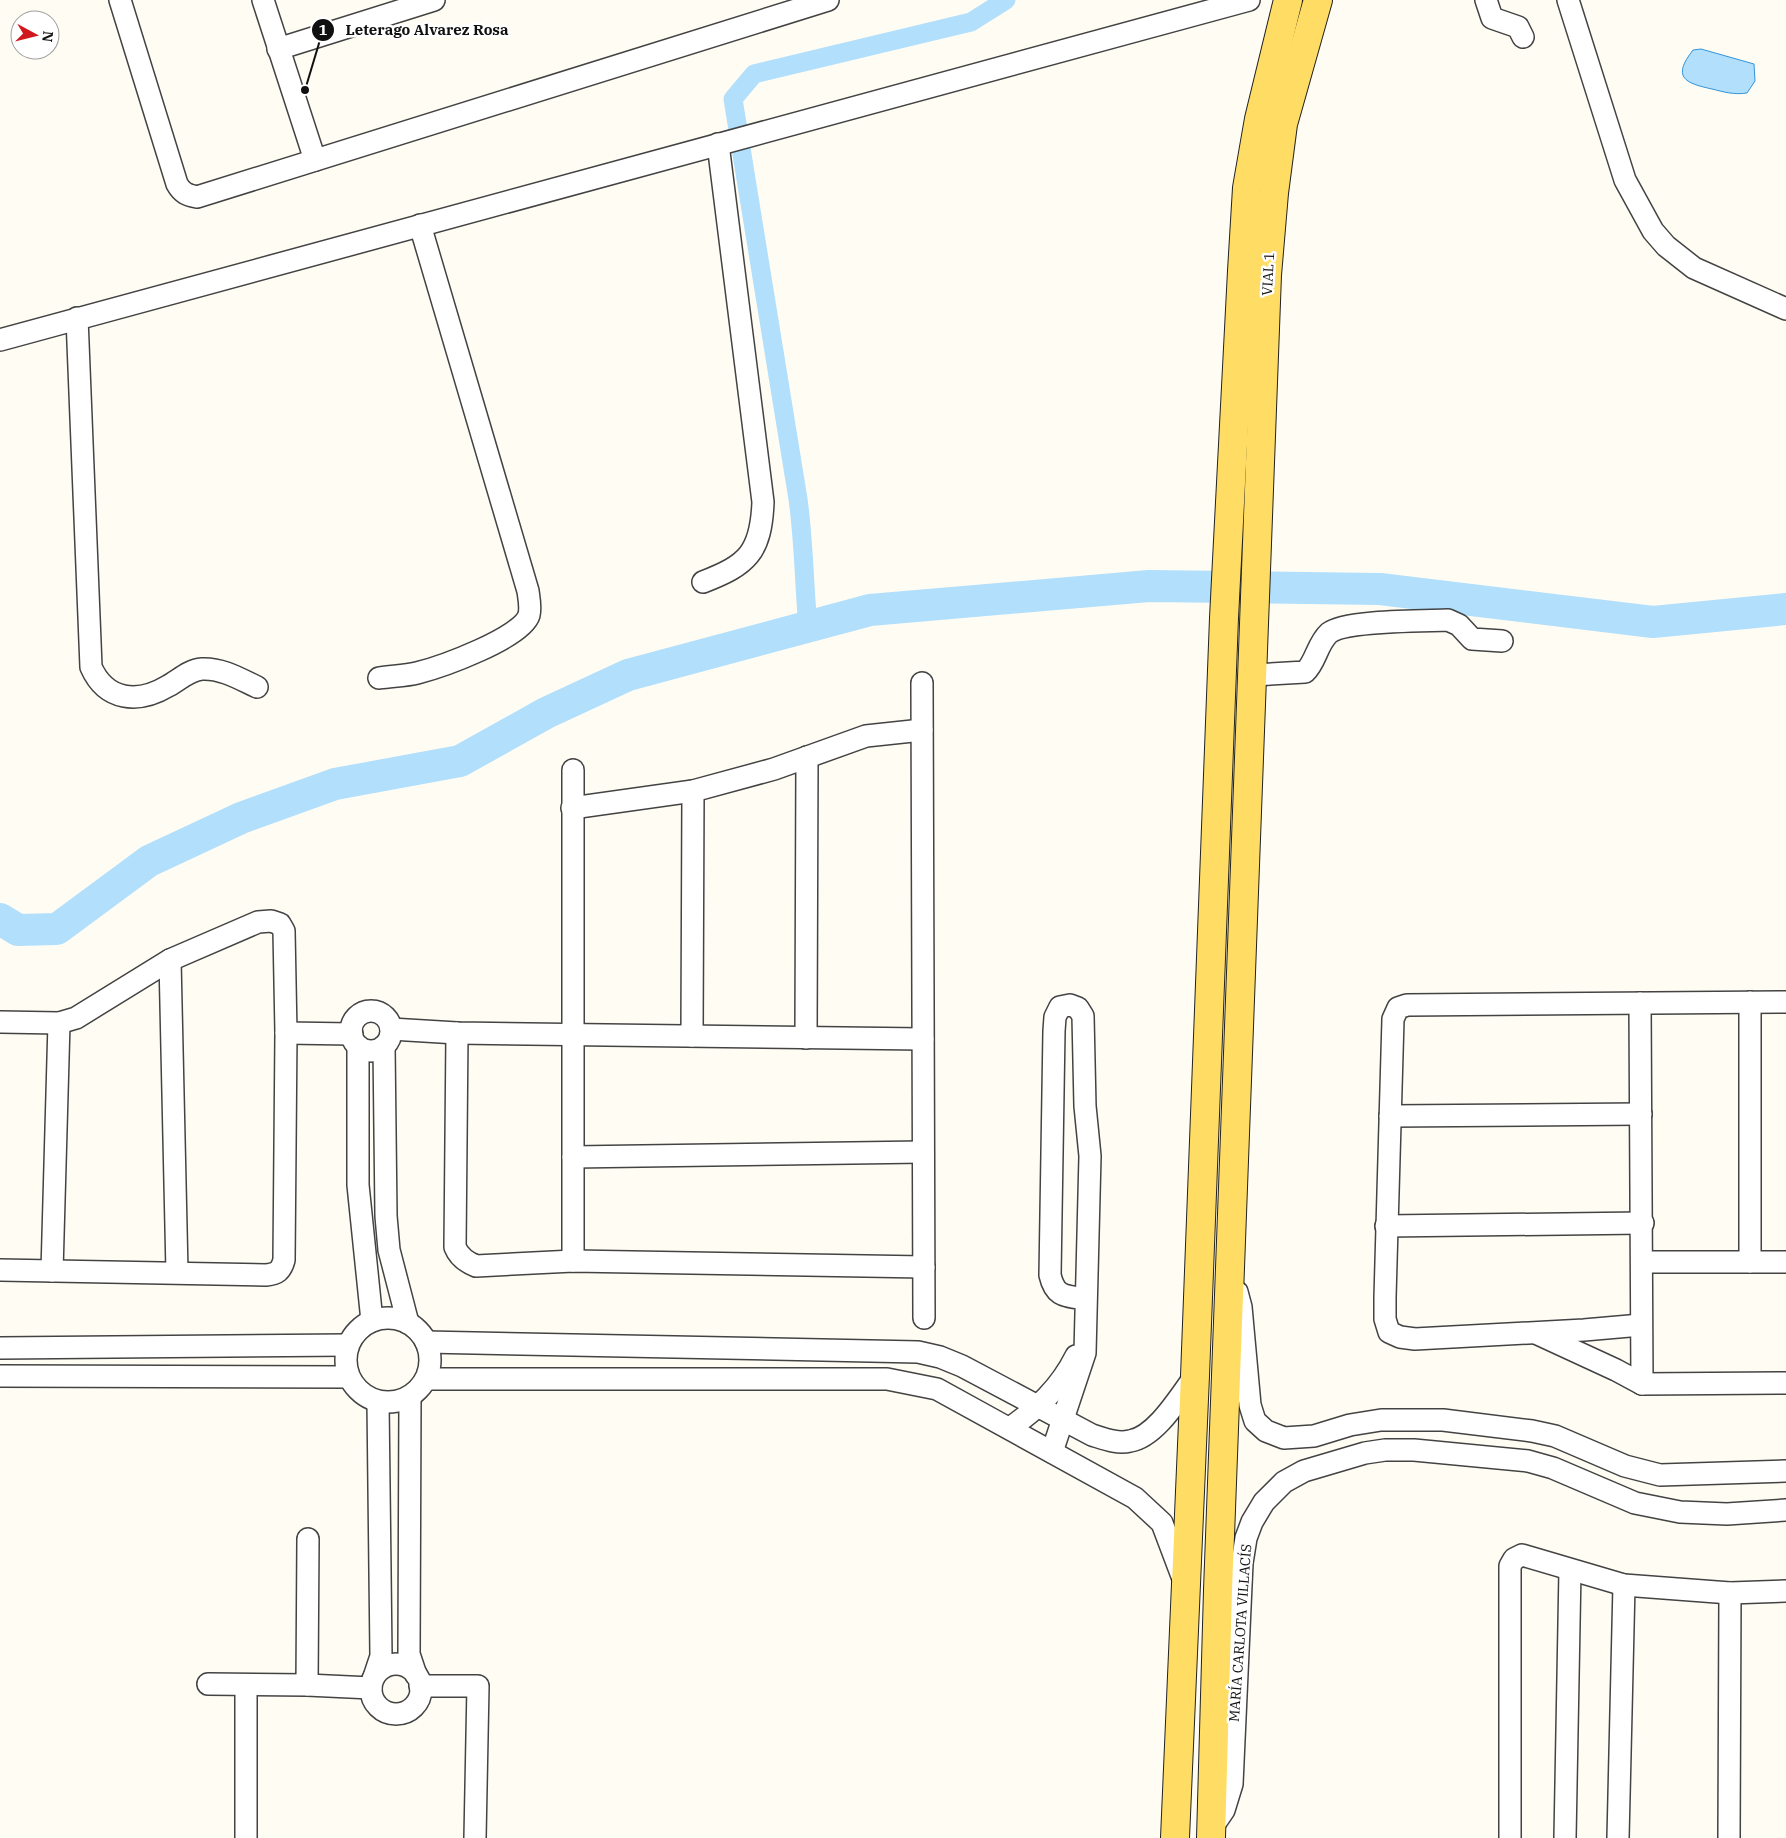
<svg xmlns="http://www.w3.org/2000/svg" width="1786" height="1838" font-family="'IBM Plex Serif',serif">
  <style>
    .water { fill: #b2dffc; stroke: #3194db }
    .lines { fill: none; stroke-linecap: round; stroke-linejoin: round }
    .canal { stroke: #b2dffc; stroke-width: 19 }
    .river { stroke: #b2dffc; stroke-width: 32 }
    .minor-casing { stroke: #434343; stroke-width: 24 }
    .major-casing { stroke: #212121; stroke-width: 30 }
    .minor { stroke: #fff; stroke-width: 21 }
    .major { stroke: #ffdc63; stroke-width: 28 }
    .labels { text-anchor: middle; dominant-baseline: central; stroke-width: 5; stroke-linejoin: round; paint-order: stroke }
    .street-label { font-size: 14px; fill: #101010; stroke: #fff }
    .leader { fill: none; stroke: #101010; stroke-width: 2 }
    .callout-dot { fill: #101010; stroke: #fff; stroke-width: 2 }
    .mark-label { font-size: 15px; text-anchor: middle; font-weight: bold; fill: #fff }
    .callout-label { font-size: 15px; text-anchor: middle; font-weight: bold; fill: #101010; stroke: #fff; stroke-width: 5; stroke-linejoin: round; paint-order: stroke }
  </style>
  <rect width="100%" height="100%" fill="#fffdf3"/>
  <!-- water -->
  <path class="water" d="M1701,49L1754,64L1755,81L1747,93C1734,95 1724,92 1712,89C1684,83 1672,77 1693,50Z"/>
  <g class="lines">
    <!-- canal -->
    <path class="canal" d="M808,627C804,584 804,542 798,499L733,99L754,74L971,22L1006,0"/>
    <!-- river -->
    <path class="river" d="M0,919L18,930L57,929L149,861L241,818L335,784L460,761L546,713L628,675L870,610L1149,586L1380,589L1653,622L1786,609"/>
    <defs>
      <g id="minor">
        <path d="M120,0L177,184C182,193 187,195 197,197L828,0"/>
        <path d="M263,0L315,160"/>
        <path d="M1486,0L1492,18L1518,27L1523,37"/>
        <path d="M1568,0L1625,180L1653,231L1666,246L1694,268L1786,309"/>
        <path d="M278,49L434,0"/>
        <path d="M77,318L91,667C106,701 138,704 168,686C179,680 189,670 202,669C222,668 240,679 257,687"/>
        <path d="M0,340L1249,0"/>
        <path d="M703,582C747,565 761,553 763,502L718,144"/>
        <path d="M1253,675L1305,672C1316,662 1317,644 1329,633C1345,620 1425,621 1448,620L1459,625L1472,639L1502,641"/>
        <path d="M379,678C391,676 405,676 417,673C441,667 522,638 529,615C531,607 529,599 528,591L420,225"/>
        <path d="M922,683L924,1318"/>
        <path d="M572,808L693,791L774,769L866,736L922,730"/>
        <path d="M170,960L177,1272"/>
        <path d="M1640,1003L1642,1384"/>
        <circle cx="371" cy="1031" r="20"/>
        <path d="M0,1022L59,1023L76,1018L170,960L258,922L271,921L280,924L284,931L286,1033L284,1260C281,1271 277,1274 266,1275L0,1270"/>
        <path d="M391,1029L457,1033L923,1039"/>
        <path d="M286,1033L352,1034"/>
        <path d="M457,1033L455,1247C459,1257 466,1262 476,1266L573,1261L924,1267"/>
        <path d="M692,1036L693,791"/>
        <path d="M806,1038L807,757"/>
        <path d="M358,1046V1185L372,1321"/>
        <path d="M384,1046L386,1216L389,1250L408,1323"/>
        <path d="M1390,1116L1641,1114"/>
        <path d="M573,1157L923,1152"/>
        <path d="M1386,1226L1643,1223"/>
        <path d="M573,1261V770"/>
        <path d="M1643,1262H1786"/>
        <path d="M1750,1262V1002"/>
        <path d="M52,1271L59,1023"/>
        <path d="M1237,1292L1241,1307L1250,1405L1255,1421L1266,1431L1284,1438L1314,1436L1350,1425L1381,1420H1443L1532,1431L1555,1436L1625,1466L1660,1475L1786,1471"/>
        <circle cx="388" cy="1360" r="42"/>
        <path d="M1641,1325L1584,1330L1415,1339L1400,1337L1389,1332L1385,1319V1297L1393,1019L1398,1008L1407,1005L1786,1002"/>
        <path d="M1538,1334L1616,1370L1642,1384L1786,1383"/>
        <path d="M426,1342L918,1352L940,1357L962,1366L1092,1435C1105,1439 1117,1444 1130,1441C1156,1437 1180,1396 1195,1376"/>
        <path d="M0,1348L348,1345"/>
        <path d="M0,1376L349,1377"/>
        <path d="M426,1379H887L937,1389L1135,1498L1162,1523L1182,1576"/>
        <path d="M410,1397L409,1654L416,1675"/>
        <path d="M1010,1428C1038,1408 1060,1388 1076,1356"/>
        <path d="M1052,1452L1085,1353L1090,1156L1085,1106L1083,1016L1078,1008L1070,1005L1060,1007L1055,1017L1054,1031L1050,1275C1055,1297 1065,1296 1085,1299"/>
        <circle cx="396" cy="1689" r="25"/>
        <path d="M374,1677L381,1656L378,1402"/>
        <path d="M208,1684L307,1685L308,1539"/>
        <path d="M246,1685V1838"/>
        <path d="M307,1685L371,1688"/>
        <path d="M420,1686H478L475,1838"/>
        <path d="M1211,1829L1224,1810L1232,1784L1242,1563L1246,1538L1252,1522L1264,1502L1284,1482L1304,1471L1365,1453L1385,1450H1414L1528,1461L1553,1468L1635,1503L1680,1512L1727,1514L1786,1510"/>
        <path d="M1510,1838V1566L1514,1559L1522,1555L1624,1585L1730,1593L1786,1591"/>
        <path d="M1565,1838L1570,1570"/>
        <path d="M1618,1838L1624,1585"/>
        <path d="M1729,1838L1730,1593"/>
      </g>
      <g id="major">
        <path d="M1175,1838L1195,1376L1224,618L1242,271L1247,188L1259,119L1288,0"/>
        <path d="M1211,1838L1218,1590L1267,275L1274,193L1283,124L1318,0"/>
      </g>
    </defs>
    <!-- minor casing -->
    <use href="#minor" class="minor-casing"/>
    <!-- major casing -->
    <use href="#major" class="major-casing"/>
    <!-- minor -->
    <use href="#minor" class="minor"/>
    <!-- major -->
    <use href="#major" class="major"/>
  </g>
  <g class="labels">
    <!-- street labels -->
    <g class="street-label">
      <text transform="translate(1268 274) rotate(-87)">VIAL 1</text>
      <text transform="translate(1240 1633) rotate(-86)">MARÍA CARLOTA VILLACÍS</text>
    </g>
  </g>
  <!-- callouts -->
  <path class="leader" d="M305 90L323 30"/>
  <g class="callout-dot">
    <circle cx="305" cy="90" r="5"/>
    <circle cx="323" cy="30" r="12"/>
  </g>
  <g class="mark-label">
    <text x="323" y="35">1</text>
  </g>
  <g class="callout-label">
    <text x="427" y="35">Leterago Alvarez Rosa</text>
  </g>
  <!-- north arrow -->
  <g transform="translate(35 35) rotate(97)"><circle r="24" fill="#ffffff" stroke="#9f9f9f"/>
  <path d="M0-4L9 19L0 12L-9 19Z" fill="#d0181e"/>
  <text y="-8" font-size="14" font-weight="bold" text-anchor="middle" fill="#101010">N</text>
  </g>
</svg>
